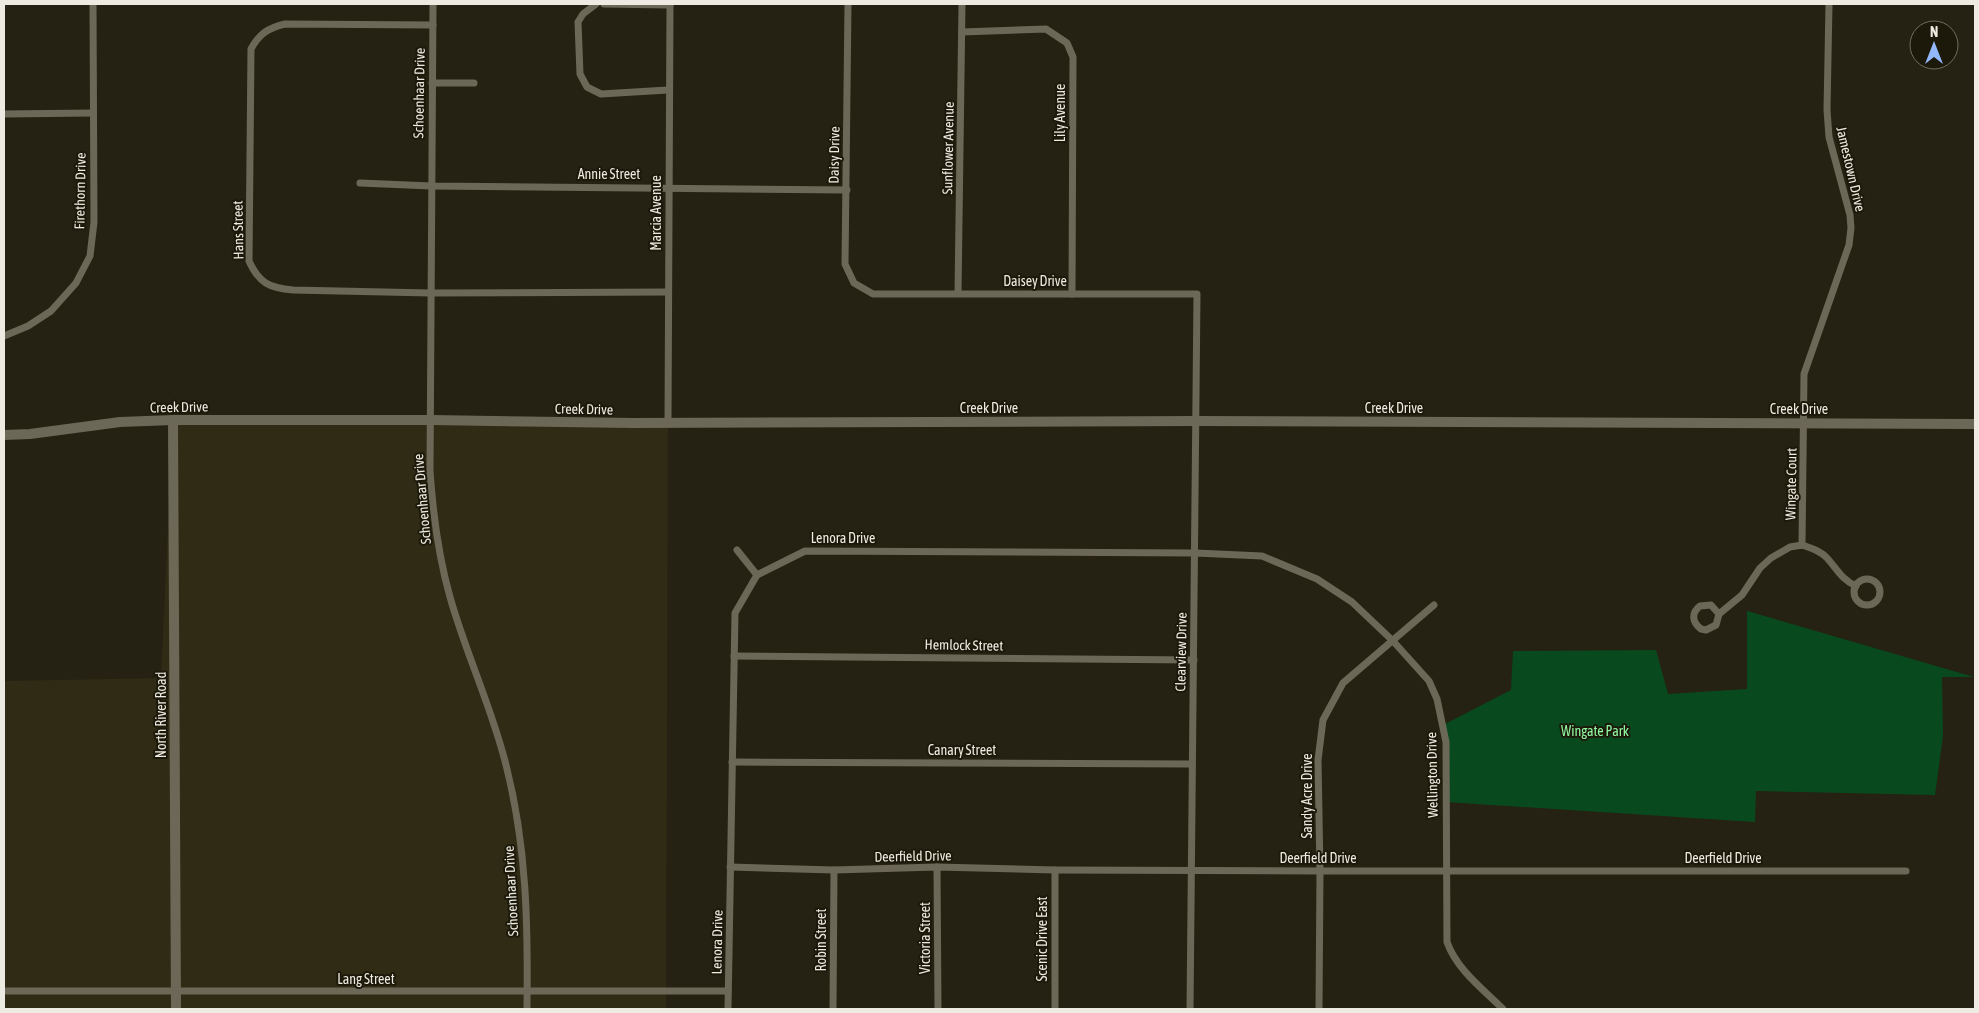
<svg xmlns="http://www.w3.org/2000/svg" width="1979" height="1013" font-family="'Asap Condensed',sans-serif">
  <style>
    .built { fill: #2f2b15 }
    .green { fill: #084a1d }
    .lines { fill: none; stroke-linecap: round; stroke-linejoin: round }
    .street { stroke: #6c6857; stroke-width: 7 }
    .secondary { stroke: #6c6857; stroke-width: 10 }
    .labels { text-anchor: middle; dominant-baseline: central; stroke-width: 4; stroke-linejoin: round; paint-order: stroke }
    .street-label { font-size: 14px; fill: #edebe1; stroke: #1c190a }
    .park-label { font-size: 14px; fill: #8ff9a2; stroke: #1c190a }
  </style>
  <rect width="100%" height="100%" fill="#252213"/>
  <!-- built -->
  <path class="built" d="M173,420L668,422L666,1009H4V681L161,678Z"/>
  <!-- green -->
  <path class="green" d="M1747,611L1974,677H1942L1943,736L1935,795L1756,791L1755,822L1446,802L1443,725L1511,690L1513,651L1656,650L1668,694L1747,689Z"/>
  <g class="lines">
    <!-- street -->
    <g class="street">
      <path d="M433,4L430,471C433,514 438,555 450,597C466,654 492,708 506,765C527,847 528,926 527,1009"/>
      <path d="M596,4L583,14L578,22L580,74L587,87L601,94L668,90"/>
      <path d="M604,4L670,5"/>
      <path d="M848,4L845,264L854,283L873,294H1197L1190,1009"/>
      <path d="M433,25L285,24C268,28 259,34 251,49L249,261C259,283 269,288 293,290L430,293L668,292"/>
      <path d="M962,32L1046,29L1067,43L1073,57L1072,294"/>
      <path d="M432,83H474"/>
      <path d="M4,114L93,113"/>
      <path d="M360,183L431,186L847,190"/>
      <path d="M958,293L962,4"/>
      <path d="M4,336L28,326L51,311L76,283L90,256L94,222L93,4"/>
      <path d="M668,422L670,4"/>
      <path d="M1802,545L1804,374L1849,245L1851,228L1850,215L1829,137L1827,110L1829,4"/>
      <path d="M1802,545C1811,548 1821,551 1827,558C1837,569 1842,580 1856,586"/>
      <path d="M737,550L757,575"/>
      <circle cx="1867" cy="592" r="13"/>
      <path d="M1719,614L1711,605L1700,606C1691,613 1692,622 1701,629L1706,630L1716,625L1719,614L1742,595L1760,568L1771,558L1790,547L1802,545"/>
      <path d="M734,656L1194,660"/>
      <path d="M732,762L1192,764"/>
      <path d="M730,867L834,870L937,867L1055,870L1320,871H1906"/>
      <path d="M937,867L938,1009"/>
      <path d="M4,991H728"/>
      <path d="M728,1009L735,613L757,575L805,551L1195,553L1262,556L1317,579L1352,602L1393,641L1429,681L1437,699L1446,742L1447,942C1457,970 1483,989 1503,1009"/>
      <path d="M833,1009L834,870"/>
      <path d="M1055,1009V870"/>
      <path d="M1319,1009L1320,871L1318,760L1323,720L1343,683L1434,605"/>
    </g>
    <!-- secondary -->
    <g class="secondary">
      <path d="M173,420L176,1009"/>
      <path d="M4,435L30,434L120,422L173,420H431L633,423L1196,421L1975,424"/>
    </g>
  </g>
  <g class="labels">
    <!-- street labels -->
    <g class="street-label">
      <text transform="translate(419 93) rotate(-89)">Schoenhaar Drive</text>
      <text transform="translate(1060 113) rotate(-90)">Lily Avenue</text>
      <text transform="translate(948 148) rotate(-89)">Sunflower Avenue</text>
      <text transform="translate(834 155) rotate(-89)">Daisy Drive</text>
      <text transform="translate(1851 169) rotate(77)">Jamestown Drive</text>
      <text x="609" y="174">Annie Street</text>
      <text transform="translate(80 191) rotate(-89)">Firethorn Drive</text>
      <text transform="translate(656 213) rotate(-90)">Marcia Avenue</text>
      <text transform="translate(238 230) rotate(-91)">Hans Street</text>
      <text x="1035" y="281">Daisey Drive</text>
      <text transform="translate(179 407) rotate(-1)">Creek Drive</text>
      <text x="989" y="408">Creek Drive</text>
      <text x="1394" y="408">Creek Drive</text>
      <text transform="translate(584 409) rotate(1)">Creek Drive</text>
      <text x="1799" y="409">Creek Drive</text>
      <text transform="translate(1791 484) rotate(-89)">Wingate Court</text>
      <text transform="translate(422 499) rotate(-95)">Schoenhaar Drive</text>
      <text x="843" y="538">Lenora Drive</text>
      <text transform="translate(964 645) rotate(1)">Hemlock Street</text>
      <text transform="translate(1181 652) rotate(-89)">Clearview Drive</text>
      <text transform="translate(161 715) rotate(-90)">North River Road</text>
      <text x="962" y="750">Canary Street</text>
      <text transform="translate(1432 775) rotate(-91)">Wellington Drive</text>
      <text transform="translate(1307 796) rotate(-90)">Sandy Acre Drive</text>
      <text transform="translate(913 856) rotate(-1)">Deerfield Drive</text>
      <text x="1318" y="858">Deerfield Drive</text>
      <text x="1723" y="858">Deerfield Drive</text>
      <text transform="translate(511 891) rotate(-93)">Schoenhaar Drive</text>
      <text transform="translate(925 938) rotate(-90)">Victoria Street</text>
      <text transform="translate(1042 939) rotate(-90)">Scenic Drive East</text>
      <text transform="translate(821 940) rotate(-90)">Robin Street</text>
      <text transform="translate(717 942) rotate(-89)">Lenora Drive</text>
      <text x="366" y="979">Lang Street</text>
    </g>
    <!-- park labels -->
    <g class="park-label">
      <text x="1595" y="731">Wingate Park</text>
    </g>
  </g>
  <!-- border -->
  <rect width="1979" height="1013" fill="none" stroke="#edebe1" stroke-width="10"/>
  <!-- north arrow -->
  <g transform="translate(1934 45)"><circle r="24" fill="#1c190a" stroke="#706d60"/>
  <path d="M0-4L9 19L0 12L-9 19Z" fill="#92b7fd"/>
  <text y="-8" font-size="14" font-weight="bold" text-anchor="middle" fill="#edebe1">N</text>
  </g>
</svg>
